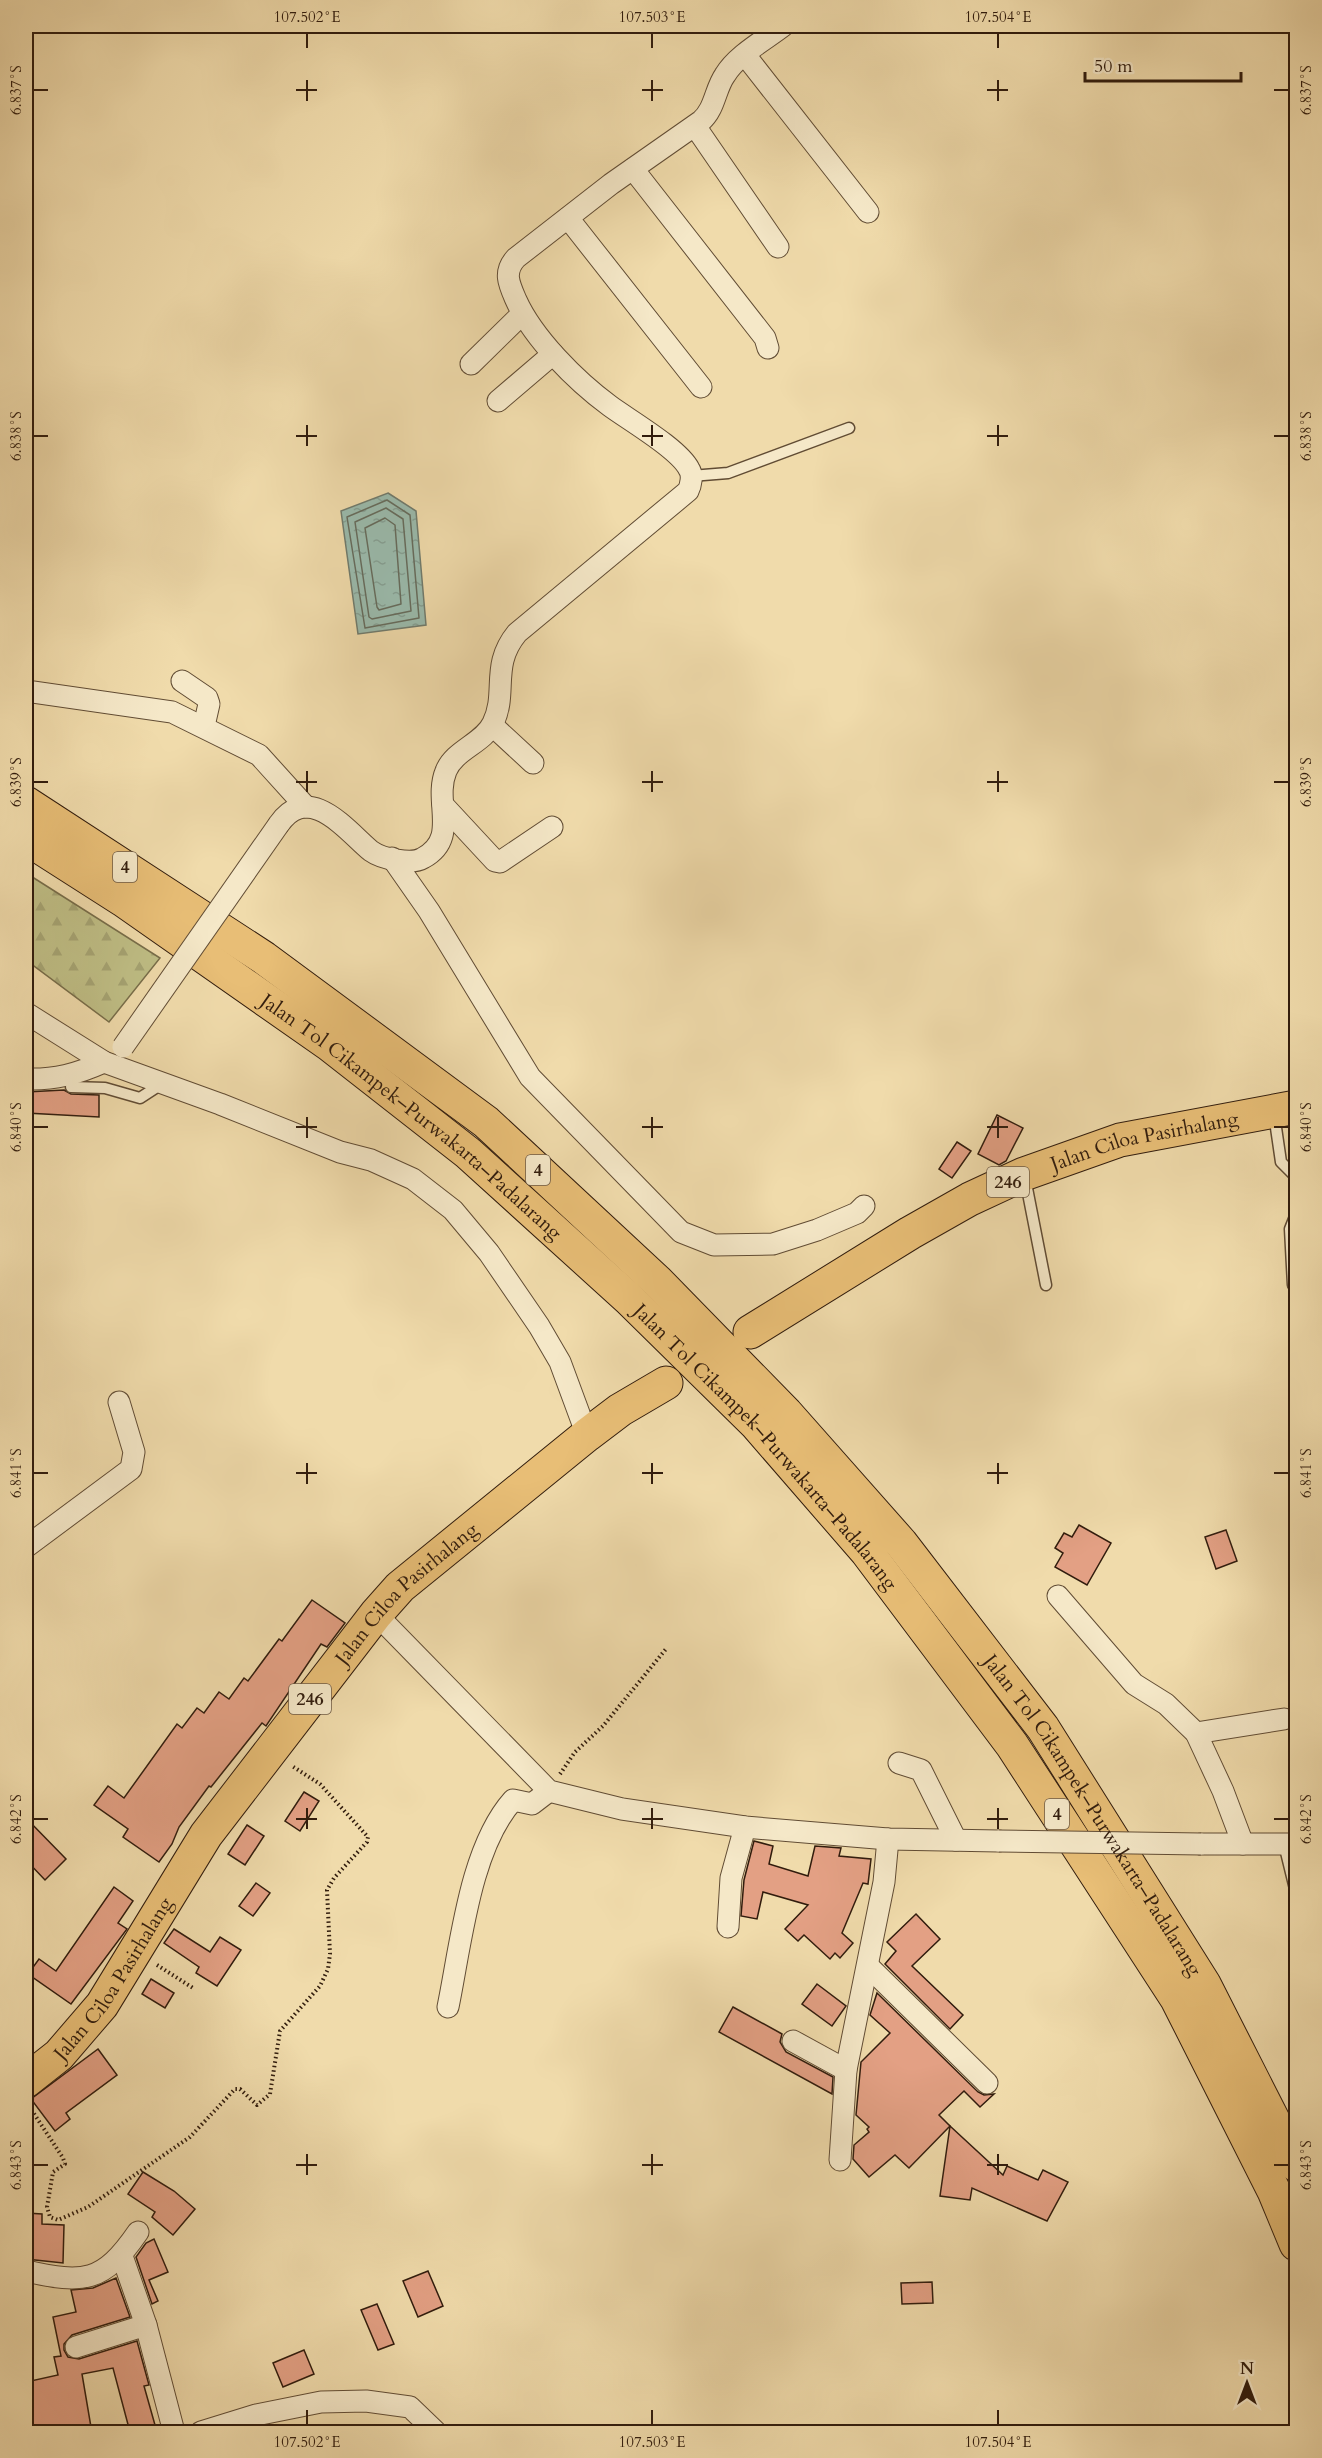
<svg xmlns="http://www.w3.org/2000/svg" width="1322" height="2458" font-family="Cardo,serif">
  <style>
    .forest { fill: url(#forest-firs); stroke: #786d49; stroke-width: 1.5 }
    .water { fill: url(#water-ripples); stroke: #707b6d; stroke-width: 1.5 }
    .lines { fill: none; stroke-linecap: round; stroke-linejoin: round }
    .shore { stroke: #666c5d; stroke-width: 1.5 }
    .building { fill: #e3a084; stroke: #311c0d; stroke-width: 1.5 }
    .service-casing { stroke: #614c34; stroke-width: 13 }
    .minor-casing { stroke: #614c34; stroke-width: 23 }
    .primary-casing { stroke: #311c0d; stroke-width: 35 }
    .motorway-casing { stroke: #311c0d; stroke-width: 35 }
    .path { stroke: #311c0d; stroke-width: 4; stroke-dasharray: 1.5 3; stroke-linecap: butt }
    .service { stroke: #f5e8c8; stroke-width: 10 }
    .minor { stroke: #f5e8c8; stroke-width: 21 }
    .primary { stroke: #e8be76; stroke-width: 33 }
    .motorway { stroke: #e8be76; stroke-width: 33 }
    .minor-bridge-casing { stroke: #614c34; stroke-width: 23; stroke-linecap: butt }
    .minor-bridge { stroke: #f5e8c8; stroke-width: 21 }
    .ticks { fill: none; stroke: #311c0d; stroke-width: 2 }
    .labels { text-anchor: middle; dominant-baseline: central; stroke-width: 6; stroke-linejoin: round; paint-order: stroke }
    .shield { fill: #f5e8c8; stroke: #6c5945; stroke-width: 1.5 }
    .shield-label { font-size: 18px; font-weight: bold; fill: #311c0d }
    .street-label { font-size: 20px; fill: #311c0d; stroke: #f5e8c8 }
    .neatline { fill: none; stroke: #311c0d; stroke-width: 2 }
    .ticks-label { font-size: 15px; text-anchor: middle; fill: #311c0d }
  </style>
  <defs>
    <pattern id="forest-firs" width="22" height="20" patternUnits="userSpaceOnUse" patternTransform="scale(1.5)"><rect width="22" height="20" fill="#bfbe85"/><path d="M5 1l3.5 6h-7zM16 11l3.5 6h-7z" fill="#a5a372"/></pattern>
    <pattern id="water-ripples" width="26" height="14" patternUnits="userSpaceOnUse" patternTransform="scale(1.5)"><rect width="26" height="14" fill="#9abbad"/><path d="M2 4q2-2 4 0t4 0M15 11q2-2 4 0t4 0" fill="none" stroke="#85a094"/></pattern>
  </defs>
  <rect width="100%" height="100%" fill="#f0dbab"/>
  <filter id="stains"><feTurbulence type="fractalNoise" baseFrequency=".00333" numOctaves="4"/><feColorMatrix values="0 0 0 0 .2 0 0 0 0 .09 0 0 0 0 .02 0 0 0 .5 -.17"/></filter>
  <radialGradient id="worn" r=".72"><stop offset=".6" stop-color="#630" stop-opacity="0"/><stop offset="1" stop-color="#630" stop-opacity=".3"/></radialGradient>
  <!-- forest -->
  <path class="forest" d="M26,873L160,958L109,1022L26,960Z"/>
  <!-- water -->
  <path class="water" d="M388,493L416,511L426,625L358,634L341,511Z"/>
  <g class="lines">
    <!-- shore -->
    <g class="shore">
      <path d="M387,500L410,515L419,618L365,628L347,517Z"/>
      <path d="M386,508L403,519L411,611L372,619L369,617L355,522Z"/>
      <path d="M385,518L395,525L401,604L379,610L377,607L365,528Z"/>
    </g>
  </g>
  <!-- building -->
  <g class="building">
    <path d="M64,1090L71,1094L99,1095V1117L26,1113V1092Z"/>
    <path d="M997,1115L1023,1128L1006,1161L999,1165L978,1154Z"/>
    <path d="M957,1142L971,1151L952,1178L939,1169Z"/>
    <path d="M1079,1525L1111,1543L1087,1585L1055,1567L1063,1553L1055,1548L1064,1533L1072,1537Z"/>
    <path d="M1226,1530L1237,1561L1216,1569L1205,1537Z"/>
    <path d="M312,1600L345,1623L327,1647L321,1644L266,1726L262,1723L211,1787L209,1786L179,1827L172,1844L159,1862L123,1837L128,1829L94,1805L108,1786L124,1798L177,1724L182,1728L197,1708L204,1713L219,1692L229,1699L244,1678L248,1681L279,1639L282,1641Z"/>
    <path d="M304,1792L319,1801L300,1831L285,1821Z"/>
    <path d="M26,1818L66,1859L45,1880L26,1860Z"/>
    <path d="M247,1825L264,1836L245,1865L228,1854Z"/>
    <path d="M754,1841L773,1846L769,1864L808,1876L815,1846L841,1848L839,1856L871,1859L868,1884L863,1883L842,1933L853,1943L840,1958L835,1953L830,1959L804,1935L798,1941L785,1929L808,1905L763,1892L757,1919L741,1916L744,1880Z"/>
    <path d="M256,1883L270,1893L253,1916L239,1906Z"/>
    <path d="M114,1887L133,1901L118,1923L127,1929L71,2004L28,1974L39,1959L56,1971Z"/>
    <path d="M916,1914L940,1939L912,1966L963,2015L950,2029L885,1964L896,1951L887,1942Z"/>
    <path d="M174,1929L210,1952L220,1937L241,1950L217,1986L196,1973L199,1967L164,1943Z"/>
    <path d="M151,1979L174,1993L165,2008L142,1994Z"/>
    <path d="M817,1984L846,2006L832,2026L802,2004Z"/>
    <path d="M877,1993L978,2092L984,2095L994,2094L980,2107L964,2091L939,2115L950,2126L909,2168L895,2155L869,2177L853,2159L854,2145L869,2132L867,2129L869,2127L856,2115L861,2062L890,2033L870,2015Z"/>
    <path d="M733,2007L782,2034L780,2042L786,2052L833,2077L832,2094L719,2032Z"/>
    <path d="M98,2049L117,2075L66,2113L70,2119L55,2131L31,2099Z"/>
    <path d="M950,2126L1003,2175L1007,2166L1038,2180L1043,2170L1068,2182L1047,2221L972,2188L970,2200L940,2196Z"/>
    <path d="M143,2172L174,2191L195,2209L173,2235L152,2217L155,2212L128,2194Z"/>
    <path d="M26,2213L42,2214V2224L64,2225L63,2263L26,2259Z"/>
    <path d="M154,2239L168,2272L149,2280L158,2301L152,2304L136,2257L146,2243Z"/>
    <path d="M428,2271L443,2306L418,2317L403,2281Z"/>
    <path d="M116,2278L130,2317L72,2335L64,2344V2350L68,2357L79,2359L137,2341L149,2385L144,2386L155,2425L130,2432L113,2368L82,2374L91,2427L66,2433H30L26,2414V2382L58,2375L54,2357L61,2356L53,2317L76,2312L71,2290L93,2288Z"/>
    <path d="M932,2282L933,2303L902,2304L901,2283Z"/>
    <path d="M377,2304L394,2344L378,2350L361,2310Z"/>
    <path d="M304,2350L314,2374L283,2387L273,2363Z"/>
  </g>
  <g class="lines">
    <defs>
      <g id="service">
        <path d="M691,476L728,473L849,428"/>
        <path d="M71,1087L105,1088L140,1098L163,1083"/>
        <path d="M1274,1114L1281,1162L1296,1177"/>
        <path d="M1025,1178L1046,1285"/>
        <path d="M1293,1285L1290,1229L1296,1214"/>
        <path d="M1284,1844L1296,1893"/>
      </g>
      <g id="minor">
        <path d="M745,55L868,212"/>
        <path d="M695,126L778,247"/>
        <path d="M633,169L765,338L768,348"/>
        <path d="M568,218L701,387"/>
        <path d="M471,364L522,314"/>
        <path d="M498,401L553,354"/>
        <path d="M182,681L207,698L209,704L204,726"/>
        <path d="M33,692L172,712L259,755L306,807"/>
        <path d="M493,726L533,763"/>
        <path d="M443,805L495,861L500,862L552,827"/>
        <path d="M279,824C309,781 347,831 371,851C382,859 412,865 423,858C460,838 433,802 446,771C454,750 484,743 493,723C508,692 490,666 517,633L688,491C691,485 693,475 689,469C679,449 629,420 610,406C576,381 533,338 516,300C509,284 503,272 516,258L611,184L701,121C715,109 715,89 725,75C737,55 765,40 783,26"/>
        <path d="M392,858L429,911L530,1077L681,1232L714,1245L773,1244L817,1230L857,1213L864,1206"/>
        <path d="M26,1013L104,1062L220,1104L340,1152L371,1160L413,1179L453,1210L489,1253L539,1326L560,1362L587,1435"/>
        <path d="M26,1079C55,1080 77,1074 104,1062"/>
        <path d="M26,1547L131,1469L134,1452L119,1402"/>
        <path d="M1058,1596L1134,1684L1166,1704L1196,1733L1223,1791L1243,1844"/>
        <path d="M376,1614L549,1791L622,1809L745,1827L888,1839L999,1841"/>
        <path d="M1196,1733L1284,1719"/>
        <path d="M899,1763L921,1770L956,1840"/>
        <path d="M1201,1844H1296"/>
        <path d="M728,1927L731,1878L745,1827"/>
        <path d="M868,1966L987,2083"/>
        <path d="M448,2007C461,1944 470,1848 513,1800L532,1804L549,1791"/>
        <path d="M793,2041L846,2070"/>
        <path d="M840,2160L846,2070L884,1882L888,1839"/>
        <path d="M122,2256L146,2325L174,2432"/>
        <path d="M26,2271C84,2284 103,2283 138,2232"/>
        <path d="M76,2347L146,2325"/>
        <path d="M201,2432L256,2415L321,2402L366,2401L410,2407L436,2432"/>
      </g>
      <g id="primary">
        <path id="s1" d="M750,1332L910,1233L970,1199L1024,1174L1120,1140L1296,1107"/>
        <path id="s2" d="M26,2081L59,2055L102,2005L206,1835L376,1614L400,1587L587,1435L620,1410L666,1383"/>
      </g>
      <g id="motorway">
        <path id="s3" d="M26,803L264,958L486,1122L657,1281L786,1413L901,1543L1043,1728L1204,1984L1296,2165"/>
        <path id="s4" d="M26,838L123,900L330,1045L468,1153L629,1299L756,1424L867,1552L1012,1745L1177,1999L1274,2191L1296,2244"/>
      </g>
    </defs>
    <!-- service casing -->
    <use href="#service" class="service-casing"/>
    <!-- minor casing -->
    <use href="#minor" class="minor-casing"/>
    <!-- primary casing -->
    <use href="#primary" class="primary-casing"/>
    <!-- motorway casing -->
    <use href="#motorway" class="motorway-casing"/>
    <!-- path -->
    <g class="path">
      <path d="M560,1774L575,1752L603,1726L666,1649"/>
      <path d="M157,1965L193,1988"/>
      <path d="M29,2106L63,2158L65,2164L53,2172L47,2207L50,2217L58,2220L88,2207L190,2137L235,2089H240L257,2105L270,2094L280,2031L320,1986L328,1969L330,1954L327,1890L334,1878L367,1842L368,1837L320,1784L292,1766"/>
    </g>
    <!-- service -->
    <use href="#service" class="service"/>
    <!-- minor -->
    <use href="#minor" class="minor"/>
    <!-- primary -->
    <use href="#primary" class="primary"/>
    <!-- motorway -->
    <use href="#motorway" class="motorway"/>
    <defs>
      <g id="minor-bridge">
        <path d="M123,1047L279,824"/>
        <path d="M999,1841L1201,1844"/>
      </g>
    </defs>
    <!-- minor-bridge casing -->
    <use href="#minor-bridge" class="minor-bridge-casing"/>
    <!-- minor-bridge -->
    <use href="#minor-bridge" class="minor-bridge"/>
  </g>
  <!-- ticks -->
  <path class="ticks" d="M307,33V48M652,33V48M998,33V48M307,80V101M652,80V101M998,80V101M33,90H48M296,90H317M642,90H663M987,90H1008M1274,90H1289M307,425V446M652,425V446M998,425V446M33,436H48M296,436H317M642,436H663M987,436H1008M1274,436H1289M307,771V792M652,771V792M998,771V792M33,782H48M296,782H317M642,782H663M987,782H1008M1274,782H1289M307,1117V1138M652,1117V1138M998,1117V1138M33,1127H48M296,1127H317M642,1127H663M987,1127H1008M1274,1127H1289M307,1463V1484M652,1463V1484M998,1463V1484M33,1473H48M296,1473H317M642,1473H663M987,1473H1008M1274,1473H1289M307,1808V1829M652,1808V1829M998,1808V1829M33,1819H48M296,1819H317M642,1819H663M987,1819H1008M1274,1819H1289M307,2154V2175M652,2154V2175M998,2154V2175M33,2165H48M296,2165H317M642,2165H663M987,2165H1008M1274,2165H1289M307,2410V2425M652,2410V2425M998,2410V2425"/>
  <g class="labels">
    <!-- shield labels -->
    <g class="shield">
      <rect x="113" y="852" width="24" height="30" rx="4.5"/>
      <rect x="526" y="1155" width="24" height="30" rx="4.5"/>
      <rect x="987" y="1167" width="42" height="30" rx="4.5"/>
      <rect x="289" y="1684" width="42" height="30" rx="4.5"/>
      <rect x="1045" y="1799" width="24" height="30" rx="4.5"/>
    </g>
    <g class="shield-label">
      <text x="125" y="867">4</text>
      <text x="538" y="1170">4</text>
      <text x="1008" y="1182">246</text>
      <text x="310" y="1699">246</text>
      <text x="1057" y="1814">4</text>
    </g>
    <!-- street labels -->
    <g class="street-label">
      <text stroke="none"><textPath href="#s4" startOffset="476">Jalan Tol Cikampek–Purwakarta–Padalarang</textPath></text>
      <text stroke="none"><textPath href="#s1" startOffset="442">Jalan Ciloa Pasirhalang</textPath></text>
      <text stroke="none"><textPath href="#s4" startOffset="962">Jalan Tol Cikampek–Purwakarta–Padalarang</textPath></text>
      <text stroke="none"><textPath href="#s2" startOffset="622">Jalan Ciloa Pasirhalang</textPath></text>
      <text stroke="none"><textPath href="#s3" startOffset="1485">Jalan Tol Cikampek–Purwakarta–Padalarang</textPath></text>
      <text stroke="none"><textPath href="#s2" startOffset="136">Jalan Ciloa Pasirhalang</textPath></text>
    </g>
  </g>
  <!-- margin -->
  <rect width="1322" height="2458" fill="none" stroke="#f0dbab" stroke-width="66"/>
  <!-- north arrow -->
  <g transform="translate(1247 2383)" stroke="#f5e8c8" stroke-width="4.5" paint-order="stroke">
  <path d="M0-4.5L10 22L0 15L-10 22Z" fill="#311c0d"/>
  <text y="-9" font-size="16" font-weight="bold" text-anchor="middle" fill="#311c0d">N</text>
  </g>
  <!-- scale -->
  <path d="M1085 72v9h156v-9" fill="none" stroke="#311c0d" stroke-width="3"/>
  <text x="1094" y="72" font-size="18" fill="#311c0d" stroke="#f5e8c8" stroke-width="4.5" paint-order="stroke">50 m</text>
  <rect x="33" y="33" width="1256" height="2392" class="neatline"/>
  <g class="ticks-label">
    <text x="307" y="22">107.502°E</text>
    <text x="652" y="22">107.503°E</text>
    <text x="998" y="22">107.504°E</text>
    <text transform="translate(16 90) rotate(-90)" y="5">6.837°S</text>
    <text transform="translate(1306 90) rotate(-90)" y="5">6.837°S</text>
    <text transform="translate(16 436) rotate(-90)" y="5">6.838°S</text>
    <text transform="translate(1306 436) rotate(-90)" y="5">6.838°S</text>
    <text transform="translate(16 782) rotate(-90)" y="5">6.839°S</text>
    <text transform="translate(1306 782) rotate(-90)" y="5">6.839°S</text>
    <text transform="translate(16 1127) rotate(-90)" y="5">6.840°S</text>
    <text transform="translate(1306 1127) rotate(-90)" y="5">6.840°S</text>
    <text transform="translate(16 1473) rotate(-90)" y="5">6.841°S</text>
    <text transform="translate(1306 1473) rotate(-90)" y="5">6.841°S</text>
    <text transform="translate(16 1819) rotate(-90)" y="5">6.842°S</text>
    <text transform="translate(1306 1819) rotate(-90)" y="5">6.842°S</text>
    <text transform="translate(16 2165) rotate(-90)" y="5">6.843°S</text>
    <text transform="translate(1306 2165) rotate(-90)" y="5">6.843°S</text>
    <text x="307" y="2447">107.502°E</text>
    <text x="652" y="2447">107.503°E</text>
    <text x="998" y="2447">107.504°E</text>
  </g>
  <rect width="100%" height="100%" filter="url(#stains)"/>
  <rect width="100%" height="100%" fill="url(#worn)"/>
</svg>
